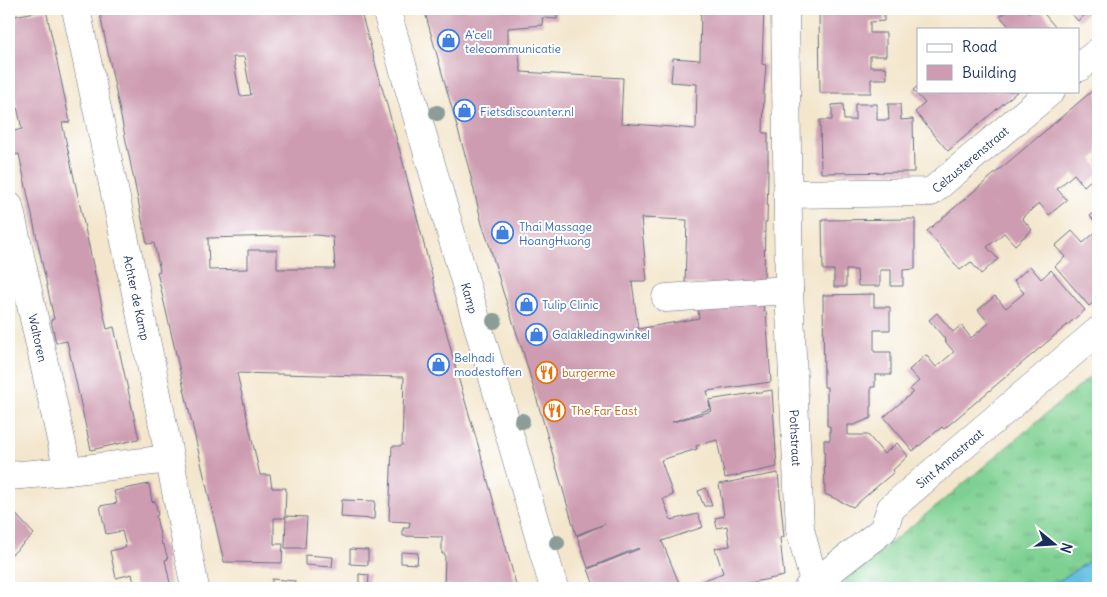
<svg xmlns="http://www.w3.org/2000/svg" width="1107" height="597" font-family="Delius,sans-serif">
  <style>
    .grass { fill: url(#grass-tufts); stroke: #4c8078 }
    .water { fill: url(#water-ripples); stroke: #4077a0 }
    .building { fill: #ce9cb1; fill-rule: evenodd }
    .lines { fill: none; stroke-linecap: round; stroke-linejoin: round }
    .street-casing { stroke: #676f84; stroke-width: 29 }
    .street { stroke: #fff; stroke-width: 28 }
    .tree { fill: #8c9c98 }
    .labels { text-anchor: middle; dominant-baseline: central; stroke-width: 4; stroke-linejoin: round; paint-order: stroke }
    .shop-label { font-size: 12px; fill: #366cbe; stroke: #fff; text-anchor: start }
    .street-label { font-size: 12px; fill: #1b2f5e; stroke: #fff }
    .food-label { font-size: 12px; fill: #c56008; stroke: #fff; text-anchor: start }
  </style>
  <defs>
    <pattern id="grass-tufts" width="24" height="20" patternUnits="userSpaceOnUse" patternTransform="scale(1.25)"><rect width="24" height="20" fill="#7dd091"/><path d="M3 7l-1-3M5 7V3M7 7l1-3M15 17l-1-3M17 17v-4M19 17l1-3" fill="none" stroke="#66a97a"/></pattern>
    <pattern id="water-ripples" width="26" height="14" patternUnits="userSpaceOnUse" patternTransform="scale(1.25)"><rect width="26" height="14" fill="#66bfe3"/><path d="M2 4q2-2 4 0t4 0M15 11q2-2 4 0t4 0" fill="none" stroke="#539cbb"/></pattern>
  </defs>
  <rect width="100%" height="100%" fill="#fff"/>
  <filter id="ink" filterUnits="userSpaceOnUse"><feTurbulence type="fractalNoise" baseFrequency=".02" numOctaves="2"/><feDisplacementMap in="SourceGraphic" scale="10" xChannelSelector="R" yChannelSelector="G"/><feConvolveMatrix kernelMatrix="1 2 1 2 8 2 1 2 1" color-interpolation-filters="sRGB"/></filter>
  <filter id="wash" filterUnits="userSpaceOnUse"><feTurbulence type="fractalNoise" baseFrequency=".0096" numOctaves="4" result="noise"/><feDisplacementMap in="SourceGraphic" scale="20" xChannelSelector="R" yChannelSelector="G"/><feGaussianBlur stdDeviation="1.12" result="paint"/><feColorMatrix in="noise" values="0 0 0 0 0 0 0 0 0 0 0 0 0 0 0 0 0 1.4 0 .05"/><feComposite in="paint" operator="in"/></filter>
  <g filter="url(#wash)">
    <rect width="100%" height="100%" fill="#f3e6cc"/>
    <!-- grass -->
    <path class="grass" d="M1098,370V555L1049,588H835L951,494Z"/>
    <!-- water -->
    <path class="water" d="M1098,555V588H1049Z"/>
    <g id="blocks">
      <!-- building -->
      <g class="building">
        <path d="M99,9H360L401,155L458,377L479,448L517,588H460L459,586L444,585L445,554H442V537L403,536V528H409L410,522L389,521L392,446H402L404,377L237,373L260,475H270L272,488H286L285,518H274V544H283L282,563L224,562L157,272L160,271L154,243L147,244ZM233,57H244L251,95L240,96ZM317,235L333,237L335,269H277V250H248V269L209,270L208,238Z"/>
        <path d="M424,9H518V11L526,10V9H557V19L542,18L543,25L508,28V48L518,47L521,72L623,78L621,123L696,129L697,84L671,82L673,58L700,60L701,9H764L762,64L766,65L764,89L763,133H768V173L767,222H765L764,285L685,284L687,220L641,218L647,281H632L638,329L699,318L697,305L763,299L764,312L766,311L771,382L707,391L709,400L772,390L777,467L725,478L717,440L696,446L697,449L661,460L673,495L663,499L671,520L698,514L703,527L662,541L681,588H595L588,569L639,549L638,548L588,568L577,536L605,524L576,535L524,355L503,292L490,247L482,224L469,169ZM709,401L712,411L673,422H672L710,409Z"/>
        <path d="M819,9H884V21L870,22V33H886V56H870V67H886L887,79H871V93H820Z"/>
        <path d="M1009,9H1025L1029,13L1034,9H1040L1057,29H1011L1000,16Z"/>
        <path d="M1075,9H1098V19L1091,10L1078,21L1071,13Z"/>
        <path d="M46,10L70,122L62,123L107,329L114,327L139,439L91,450L67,341L56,343L51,320L54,319L19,154L15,155L10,132L22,129L9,71V17Z"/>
        <path d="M918,86V91H1018L948,151L915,112L925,103L913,90Z"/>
        <path d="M1098,86V154L1092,159L1098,167V174L1084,186L1074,174L1057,189L1067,200L1049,215L1039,203L1022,218L1032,230L1015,245L1004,233L996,240L987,247L998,259L981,274L971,262L960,270L927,231Z"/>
        <path d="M843,104L844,120H855V104H877V120H889L888,104H900L901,120L913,119L914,172L821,173L820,120H832V105Z"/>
        <path d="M1098,209V225L1090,216Z"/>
        <path d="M915,219V269L903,270V286H891V270H880V286H858L857,270H846V287H834V270H823L822,220Z"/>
        <path d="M1098,230V298L1089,306L1055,266L1065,257L1055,246L1072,231L1083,243Z"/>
        <path d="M1030,266L1041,279L1051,270L1085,310L944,429L942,427L913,451L884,417L913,392L910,389L919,381L909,370L926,355L936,367L954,352L944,340L945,339L929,320L937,313L953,332L961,325L971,338L989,323L978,310L995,296L1006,308L1024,293L1014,281Z"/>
        <path d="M874,294V307H890V330H874V352H891V375H875V387H871V418L854,425H848V435H868L884,454L897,443L908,456L893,470L894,472L853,507L825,494L824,440H830V426H827V387H824L823,295Z"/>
        <path d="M778,473L784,537L780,538L784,576L729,587V588H689L707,579L723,573L715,548L730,546L727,526L717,528L715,518L724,516L719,484Z"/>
        <path d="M149,484L152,502L155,501L158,515L156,516L162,545H164L166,553L168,559L165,560L171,588H135L132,574L116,578L110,551L126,547L122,531L106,534L100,506L117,503L114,491Z"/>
        <path d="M706,488L712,506H704L698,491Z"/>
        <path d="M342,500L375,501L374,519L341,517Z"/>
        <path d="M9,507L34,534L9,557Z"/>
        <path d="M286,516L307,517L305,548H285Z"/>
        <path d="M350,549L368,550V565L350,564Z"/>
        <path d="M401,552L418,553L417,564L401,563Z"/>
        <path d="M305,555L333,557L332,567L305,565Z"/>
        <path d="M359,574L369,575L368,588H359Z"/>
        <path d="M272,579L295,581L294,588H257V584H272Z"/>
      </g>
    </g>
  </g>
  <g filter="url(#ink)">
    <use href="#blocks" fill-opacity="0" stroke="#676f84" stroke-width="1"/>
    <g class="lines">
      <defs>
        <g id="street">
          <path id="s1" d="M76,9L151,364L195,588"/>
          <path id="s2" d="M386,9L554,588"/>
          <path id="s3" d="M785,9L789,290L800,529L814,582"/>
          <path d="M1078,68L1098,52"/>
          <path id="s4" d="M787,194L931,192L1051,91"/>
          <path id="s5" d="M9,206L68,471L9,476"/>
          <path d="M666,298L789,290"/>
          <path d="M68,471L169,459"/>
          <path id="s6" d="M808,588L883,530L891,508L1098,331"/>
        </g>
      </defs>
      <!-- street casing -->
      <use href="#street" class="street-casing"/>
      <!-- street -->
      <use href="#street" class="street"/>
    </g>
    <!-- trees -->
    <g class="tree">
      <circle cx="437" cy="113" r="8"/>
      <circle cx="494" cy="321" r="8"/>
      <circle cx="522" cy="421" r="8"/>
      <circle cx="557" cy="543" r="8"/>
    </g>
  </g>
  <!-- icons -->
  <defs>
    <symbol id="shop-ring" viewBox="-11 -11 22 22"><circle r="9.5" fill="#fff" stroke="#3f7fe0" stroke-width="1.5"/><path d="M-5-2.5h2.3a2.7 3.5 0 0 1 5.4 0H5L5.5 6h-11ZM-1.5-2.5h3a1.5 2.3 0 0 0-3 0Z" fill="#3f7fe0"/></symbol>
    <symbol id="restaurant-ring" viewBox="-11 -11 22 22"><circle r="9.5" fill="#fff" stroke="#e8710a" stroke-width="1.5"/><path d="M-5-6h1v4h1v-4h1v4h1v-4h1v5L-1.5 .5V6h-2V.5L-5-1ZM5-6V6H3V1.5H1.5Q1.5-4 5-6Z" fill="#e8710a"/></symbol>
  </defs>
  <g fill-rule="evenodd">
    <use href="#shop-ring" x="436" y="28" width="25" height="25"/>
    <use href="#shop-ring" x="452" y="98" width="25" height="25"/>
    <use href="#shop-ring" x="490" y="220" width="25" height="25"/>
    <use href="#shop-ring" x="514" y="292" width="25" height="25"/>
    <use href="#shop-ring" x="524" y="322" width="25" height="25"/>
    <use href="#shop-ring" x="426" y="352" width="25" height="25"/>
    <use href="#restaurant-ring" x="534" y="360" width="25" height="25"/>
    <use href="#restaurant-ring" x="542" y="398" width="25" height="25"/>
  </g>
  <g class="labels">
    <!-- shop labels -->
    <g class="shop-label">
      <text x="465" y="34">A'cell<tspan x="465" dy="14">telecommunicatie</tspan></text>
      <text x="480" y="111">Fietsdiscounter.nl</text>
      <text x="519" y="226">Thai Massage<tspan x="519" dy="14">HoangHuong</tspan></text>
      <text x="542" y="304">Tulip Clinic</text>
      <text x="552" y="334">Galakledingwinkel</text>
      <text x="454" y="357">Belhadi<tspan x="454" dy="14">modestoffen</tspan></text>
    </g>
    <!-- street labels -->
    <g class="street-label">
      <text stroke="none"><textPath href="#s4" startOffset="195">Celzusterenstraat</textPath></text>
      <text stroke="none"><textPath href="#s1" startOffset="295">Achter de Kamp</textPath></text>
      <text stroke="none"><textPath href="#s2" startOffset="301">Kamp</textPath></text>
      <text stroke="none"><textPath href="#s5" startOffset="135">Waltoren</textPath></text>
      <text stroke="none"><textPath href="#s3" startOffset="429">Pothstraat</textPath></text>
      <text stroke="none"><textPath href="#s6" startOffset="195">Sint Annastraat</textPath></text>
    </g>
    <!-- food labels -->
    <g class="food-label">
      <text x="562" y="372">burgerme</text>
      <text x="571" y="410">The Far East</text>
    </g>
  </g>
  <!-- margin -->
  <rect width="1107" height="597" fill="none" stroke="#fff" stroke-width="30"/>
  <!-- legend -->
  <rect x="917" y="28" width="162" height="65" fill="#ffffff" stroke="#a4acbf"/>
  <rect x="927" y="44" width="25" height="8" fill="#ffffff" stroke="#a4acbf"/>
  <text x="962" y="52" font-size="15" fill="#1b2f5e">Road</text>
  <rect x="927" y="65" width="25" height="15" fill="#ce9cb1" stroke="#a4acbf"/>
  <text x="962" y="78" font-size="15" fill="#1b2f5e">Building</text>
  <!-- north arrow -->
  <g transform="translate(1054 544) rotate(108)" stroke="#ffffff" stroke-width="4" paint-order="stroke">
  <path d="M0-4L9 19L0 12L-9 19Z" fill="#1b2f5e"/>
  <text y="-8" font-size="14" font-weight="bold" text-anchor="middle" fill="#1b2f5e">N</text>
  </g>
</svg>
